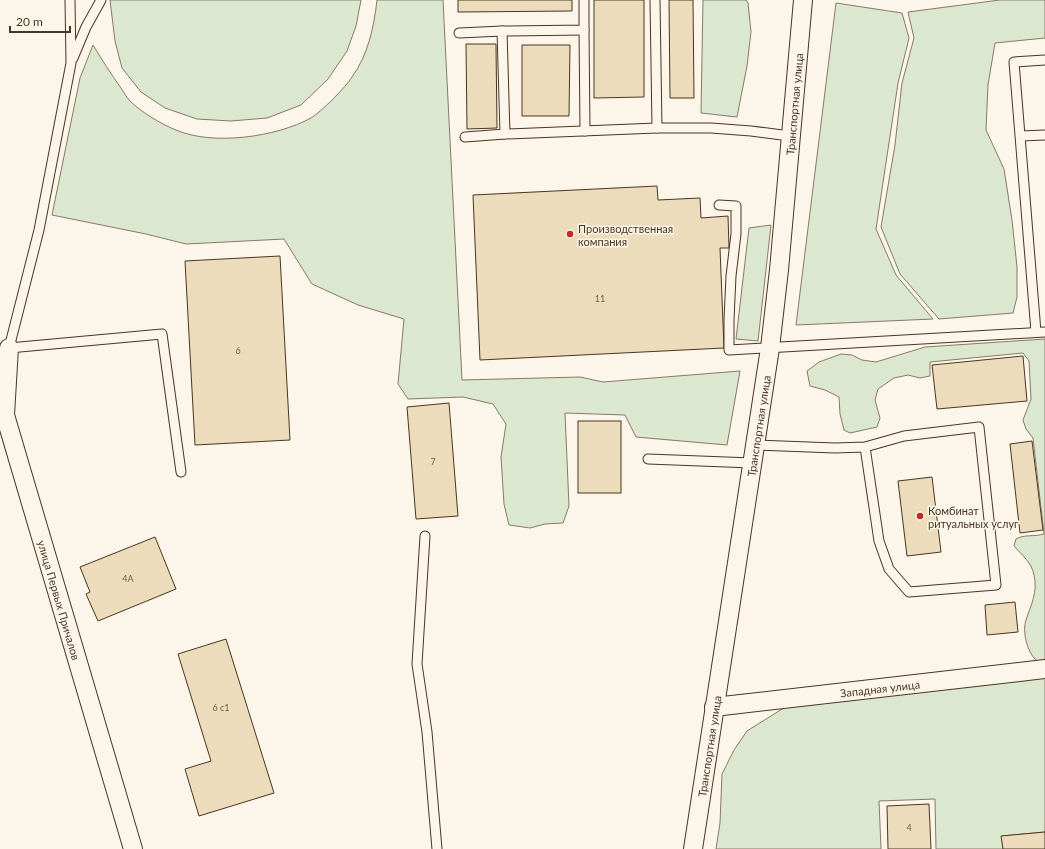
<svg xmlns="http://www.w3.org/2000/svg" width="1045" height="849" font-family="Lato,sans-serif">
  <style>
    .green { fill: #dce7d0; stroke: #887966 }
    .building { fill: #ecdcbc; stroke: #4a3520 }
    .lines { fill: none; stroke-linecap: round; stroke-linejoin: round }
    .lane-casing { stroke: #4a3520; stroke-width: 11 }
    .street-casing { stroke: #4a3520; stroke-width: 20 }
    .lane { stroke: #fbf6e9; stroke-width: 9 }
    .street { stroke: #fbf6e9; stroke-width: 18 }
    .poi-dot { fill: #c62828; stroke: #fbf6e9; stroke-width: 1.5 }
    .labels { text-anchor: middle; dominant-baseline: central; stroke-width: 3; stroke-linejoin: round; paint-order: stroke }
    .number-label { font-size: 9px; fill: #725f47 }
    .street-label { font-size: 11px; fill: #4a3520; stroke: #fbf6e9 }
    .poi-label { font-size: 11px; fill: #4a3520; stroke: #fbf6e9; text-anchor: start }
  </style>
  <rect width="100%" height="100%" fill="#fbf6e9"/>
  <!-- green -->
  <g class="green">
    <path d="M110,0H361L356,26L347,51L328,79L301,105L267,118L231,121L197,119L165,108L141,92L122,68L115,41Z"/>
    <path d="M377,0H443L462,380L580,377L603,382L740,371L727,445L636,437L625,415L565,413L569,506L563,523L545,524L530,528L509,525L504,504L501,457L506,424L493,404L463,397L408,399L398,384L404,319L358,305L312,284L284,239L186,244L146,234L52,215L80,78L93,45C102,60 111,74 121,88C124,92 126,97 130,101C141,112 161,124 176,130C213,146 276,137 311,118C321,112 346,87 352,77C368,55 374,27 377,0Z"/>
    <path d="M703,0H746L748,3L751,32L747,66L737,117L701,113Z"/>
    <path d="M1000,0H1045V38L995,43L988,85L986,130L1004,169L1012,220L1017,267V297L1013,313L939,319L900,274L881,227L895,145L902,83L914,38L908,12Z"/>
    <path d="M836,3L902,13L909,38L898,83L876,229L896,275L933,319L796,325Z"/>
    <path d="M771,225L758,341L736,339L749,228Z"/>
    <path d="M1045,339V665H1044C1041,663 1038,662 1036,660C1027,652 1022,631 1026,620C1031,605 1038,592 1034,575C1032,563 1022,555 1014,546L1016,539C1025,534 1034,537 1044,534L1033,438L1026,429L1023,420L1031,399L1029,361L1023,353L930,362V376L920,378L908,375L894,378L878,389L875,400L880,418L877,427L850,433L844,430L840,414L839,397L825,390L810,386L807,371L819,362L841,354L852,355L862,360L876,362L925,347Z"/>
    <path d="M1045,676V832L1002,836L1003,849H936L935,799L879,801L881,849H716L720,823L722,774L734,750L747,731L790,704Z"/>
  </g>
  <!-- building -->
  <g class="building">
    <path d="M458,0H572V11L458,12Z"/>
    <path d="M594,0H644V97L594,98Z"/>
    <path d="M669,0H693L694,98H670Z"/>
    <path d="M466,44H496L497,128L467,129Z"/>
    <path d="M522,45H570L569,116H522Z"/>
    <path d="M657,186L658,200L700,198L701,218L728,216L729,248H720L724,348L480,360L473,195Z"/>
    <path d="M280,256L290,440L195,445L185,261Z"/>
    <path d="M1023,356L1027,401L937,409L932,365Z"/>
    <path d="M449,403L458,516L416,519L407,407Z"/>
    <rect x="578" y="421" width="43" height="72"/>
    <path d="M1032,441L1043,530L1020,533L1010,444Z"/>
    <path d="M932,477L941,552L907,556L898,481Z"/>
    <path d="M155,537L176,589L98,621L86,594L90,592L80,567Z"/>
    <path d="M1015,602L1018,632L987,635L985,605Z"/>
    <path d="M226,639L274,793L199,816L185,769L211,761L178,654Z"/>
    <path d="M929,804L931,849H888L887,806Z"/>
    <path d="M1045,832V849H1003L1001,836Z"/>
  </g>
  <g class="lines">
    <defs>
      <g id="lane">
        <path d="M70,0L71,63L39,230L9,348L162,334L181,472"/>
        <path d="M584,0V30L502,31L505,134L657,128H711L751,131L790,136"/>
        <path d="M655,0L657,128"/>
        <path d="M584,30L585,131"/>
        <path d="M459,33L502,31"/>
        <path d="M73,58L86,27L101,0"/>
        <path d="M1021,136L1045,135"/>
        <path d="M465,137L505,134"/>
        <path d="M719,205L736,206V234L731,276L729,320V350L1045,332"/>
        <path d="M1036,332L1014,62L1045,60"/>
        <path d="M755,445L835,448L865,447L904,436L979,427L996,585L909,592L889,569L879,541L865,447"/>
        <path d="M648,459L752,463"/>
        <path d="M425,536L417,664L427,732L437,849"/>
      </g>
      <g id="street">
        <path id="s1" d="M9,348L5,415L133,849"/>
        <path id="s2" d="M714,707L1045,669"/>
        <path id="s3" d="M693,849L770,348L779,270L803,0"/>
      </g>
    </defs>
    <!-- lane casing -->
    <use href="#lane" class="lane-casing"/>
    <!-- street casing -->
    <use href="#street" class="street-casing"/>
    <!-- lane -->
    <use href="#lane" class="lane"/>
    <!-- street -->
    <use href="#street" class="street"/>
  </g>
  <!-- markers -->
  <g class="poi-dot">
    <circle cx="570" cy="234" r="4"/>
    <circle cx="920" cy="516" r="4"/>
  </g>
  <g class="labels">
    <!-- number labels -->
    <g class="number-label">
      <text x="600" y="298">11</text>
      <text x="238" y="350">6</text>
      <text x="433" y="461">7</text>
      <text x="128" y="578">4А</text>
      <text x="221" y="707">6 с1</text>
      <text x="909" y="827">4</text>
    </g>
    <!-- street labels -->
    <g class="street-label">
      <text stroke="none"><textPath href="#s3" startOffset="752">Транспортная улица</textPath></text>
      <text stroke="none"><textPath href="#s3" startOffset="428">Транспортная улица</textPath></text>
      <text stroke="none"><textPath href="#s1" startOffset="260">улица Первых Причалов</textPath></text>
      <text stroke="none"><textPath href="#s2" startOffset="167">Западная улица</textPath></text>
      <text stroke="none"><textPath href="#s3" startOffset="104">Транспортная улица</textPath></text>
    </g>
    <!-- poi labels -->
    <g class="poi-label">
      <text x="578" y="228">Производственная<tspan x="578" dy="13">компания</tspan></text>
      <text x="928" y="510">Комбинат<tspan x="928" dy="13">ритуальных услуг</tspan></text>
    </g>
  </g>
  <!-- scale -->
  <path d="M10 26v6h60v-6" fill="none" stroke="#4a3520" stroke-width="2"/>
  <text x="16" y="26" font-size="12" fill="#4a3520" stroke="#fbf6e9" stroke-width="3" paint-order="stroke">20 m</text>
</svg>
